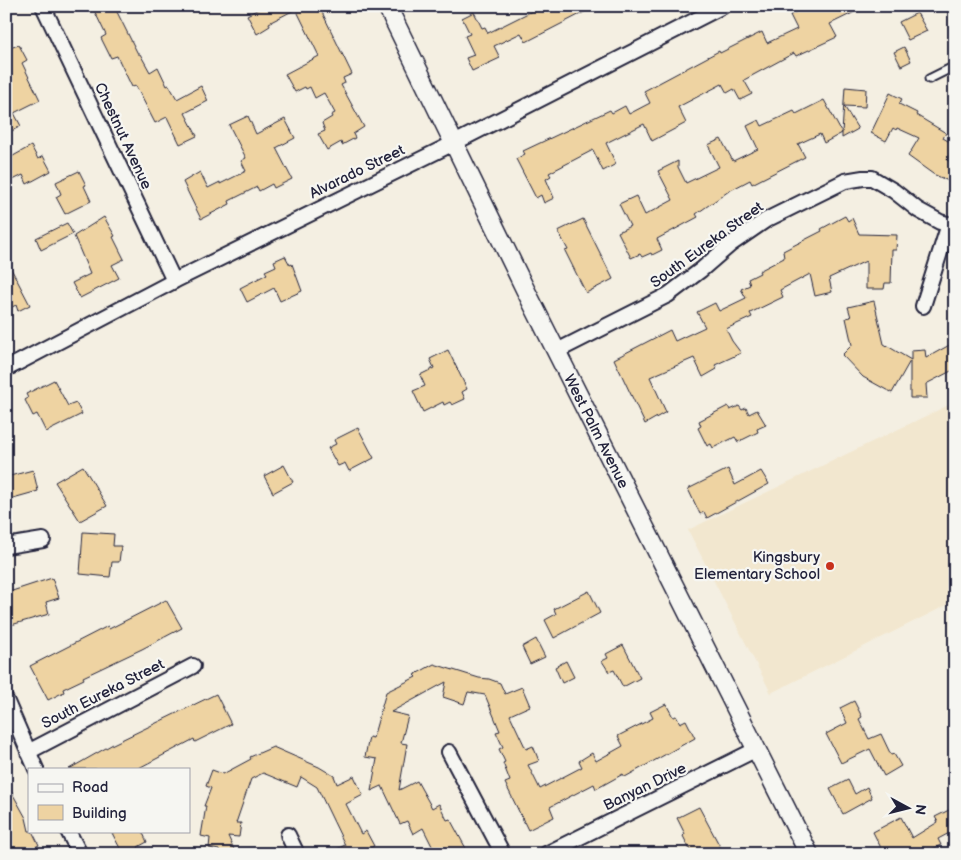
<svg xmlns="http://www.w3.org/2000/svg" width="961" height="860" font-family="'Balsamiq Sans',sans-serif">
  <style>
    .built { fill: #f2e7cf }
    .building { fill: #eed3a2; stroke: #22223b }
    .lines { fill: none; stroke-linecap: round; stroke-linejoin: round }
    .service-casing { stroke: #22223b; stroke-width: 11 }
    .minor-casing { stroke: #22223b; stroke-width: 18 }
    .tertiary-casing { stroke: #22223b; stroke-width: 21 }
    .service { stroke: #f6f6f2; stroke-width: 7 }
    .minor { stroke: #f6f6f2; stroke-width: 14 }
    .tertiary { stroke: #f6f6f2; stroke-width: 18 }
    .poi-dot { fill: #c8321e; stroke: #f6f6f2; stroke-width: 2 }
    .labels { text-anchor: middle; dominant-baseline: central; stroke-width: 4.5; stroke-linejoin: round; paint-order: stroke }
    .street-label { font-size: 15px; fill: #22223b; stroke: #f6f6f2 }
    .poi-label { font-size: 15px; fill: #22223b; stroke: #f6f6f2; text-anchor: end }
  </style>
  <rect width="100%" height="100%" fill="#f4efe2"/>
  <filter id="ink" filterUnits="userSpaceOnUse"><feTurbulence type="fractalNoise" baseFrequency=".02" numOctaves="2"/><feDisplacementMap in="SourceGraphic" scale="10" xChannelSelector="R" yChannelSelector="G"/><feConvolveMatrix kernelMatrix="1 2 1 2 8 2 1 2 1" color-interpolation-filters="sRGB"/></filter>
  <g filter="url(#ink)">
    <!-- built -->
    <path class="built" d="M955,402V601L771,693L688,530Z"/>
    <!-- building -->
    <g class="building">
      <path d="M92,6H114L138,54H140L150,72L158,67L167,86L169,85L177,99L201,86L208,101L185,113L197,136L180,144L167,117L155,123L136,86L132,87L117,56L111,58L101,38L106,35Z"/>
      <path d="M264,6H319L352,74L343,78L345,83L341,85L364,127L353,134L355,138L342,145L341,142L327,150L318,134L325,131L322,123L332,117L331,115L335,113L324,93L315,98L310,87L306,89L305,87L295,92L285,74L319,56L296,9L269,23L270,26L257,34L247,15Z"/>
      <path d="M529,6H596L526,42L521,33L494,46L500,58L472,71L466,58L474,55L465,36L470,34L462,18L474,12L482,28L485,27L488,33L532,11Z"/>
      <path d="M807,6H867L830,24L837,37L796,56L794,53L744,80L752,94L740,100L734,89L727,93L722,84L678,107L686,123L652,141L644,124L606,143L616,164L603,171L593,150L549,173L551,176L546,179L554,198L544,203L541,195L536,198L516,159L525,154L523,151L610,110L612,113L625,106L629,114L650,103L644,91L719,51L720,53L762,32L767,43L797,29L790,15Z"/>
      <path d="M917,13L927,31L908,40L899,22Z"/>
      <path d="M19,45L27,60L22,63L40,100L14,113L21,126L6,134V49Z"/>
      <path d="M904,47L911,61L901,66L894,52Z"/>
      <path d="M845,87L866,89L865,107L844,106L858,129L842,138V133L824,143L820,134L798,144L805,157L752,184L750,180L729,191L696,214L698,217L657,239L662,250L652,255L651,253L642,257L640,254L631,258L618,232L630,226L619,204L636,196L645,215L673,200L658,171L678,161V167L686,183L719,167L708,145L721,139L733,161L758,149L747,126L759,120L762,126L794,111L796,114L824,100L842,133Z"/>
      <path d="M890,93L902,99L899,104L917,113L916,115L946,133L943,138L955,145L947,160L955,164V184L933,174L908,156L919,138L897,128L896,130L893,128L886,141L871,133Z"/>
      <path d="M248,116L256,134L285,119L295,138L276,148L292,179L274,188L272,184L259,191L257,187L229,201L230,204L201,219L183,182L200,172L208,188L220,182V184L246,171L241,161L246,158L229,125Z"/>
      <path d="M31,146L38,159L43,156L51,171L27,184L23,175L13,180L11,176L6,178V160Z"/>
      <path d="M79,171L86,185L84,186L91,201L65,214L56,197L61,194L56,182Z"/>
      <path d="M845,216L848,221L852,218L859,234L897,235L896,250H892L891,283H885L884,289H866V261L829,278L832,292L815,296L810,274L780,290L783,297L750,313L752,317L726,329L732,341L741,353L715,365L717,369L703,377L694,358L650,377L666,412L645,424L614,359L670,330L675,341L705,327L697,312L715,303L719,311L746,298L741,289L750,285L748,279L760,273L759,271L784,258L783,251L822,231L821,229Z"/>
      <path d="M104,217L115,236L113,237L124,259L112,265L119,278L80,298L72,283L90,274L74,236Z"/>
      <path d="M583,219L613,279L586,293L565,251L568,250L558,231Z"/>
      <path d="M67,223L73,234L41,250L36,238Z"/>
      <path d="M285,256L290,265L292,264L302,291L280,301L274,288L247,302L240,288L267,274L265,271L276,266L274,261Z"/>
      <path d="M6,259L30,305L18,311L16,305L6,310Z"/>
      <path d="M874,301L884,344L911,360V351L925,350L926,358L955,342V369L926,384L927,398H910V361L892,393L863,377L842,355L852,345L846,318L851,317L848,307Z"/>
      <path d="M448,350L467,389L462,392L465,399L452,405L450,402L444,405L443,402L423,412L413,391L425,386L420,375L434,368L430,359Z"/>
      <path d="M54,380L68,406L76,403L82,414L46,432L37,414L33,416L25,400L28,398L26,394Z"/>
      <path d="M728,406L730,410L739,406L742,410L746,408L749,414L757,410L766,425L757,429L758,432L738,442L735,437L713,448L711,444L707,446L698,428L701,426L699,421Z"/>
      <path d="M358,428L374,458L349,471L345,463L338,466L328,448L336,444L334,440Z"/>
      <path d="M284,465L293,482L273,493L264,476Z"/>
      <path d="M83,466L107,506L80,521L55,482Z"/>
      <path d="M728,469L735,485L761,471L769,484L707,518L704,512L700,514L688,489Z"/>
      <path d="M33,470L38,491L6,500V477Z"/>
      <path d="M83,532L114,534L113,546H121L119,562H112L110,577L80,574Z"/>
      <path d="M52,578L59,598L46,602L49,614L11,625L6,611V593Z"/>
      <path d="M589,591L600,613L554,638L545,620L556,614L554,609Z"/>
      <path d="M166,600L182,628L142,649L83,677L84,679L63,689L64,692L48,700L30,666L108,626L109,629Z"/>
      <path d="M536,639L545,657L530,664L522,647Z"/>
      <path d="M623,645L640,678L623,687L614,670L609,672L602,661L608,658L606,654Z"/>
      <path d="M566,661L574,677L562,683L555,667Z"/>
      <path d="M434,664L479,678L489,679L500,683L505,694L522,687L530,706L510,715L526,749L533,746L539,761L528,765L540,789L582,767L579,761L592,753L596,761L623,746L618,736L653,718L650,712L666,704L673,717L676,716L680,723L686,720L695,738L625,777L623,774L596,789L594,784L550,807L554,817L528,830L505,783L510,781L503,763L505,762L499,749L503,747L496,732L500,731L485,695L468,692L464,704L443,697L446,682L391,712L408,716L401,743L407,744L399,790L417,781L432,808L439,804L447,820L450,819L469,854H436L423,828L413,834L407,821L400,824L382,786L371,791L377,759L365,757L369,737L373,738L386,692L416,677L414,675Z"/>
      <path d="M216,694L231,724L195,742L194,739L137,769H69L113,744Z"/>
      <path d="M854,701L862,717L859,719L869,739L881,734L891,755L894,754L901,766L884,776L870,749L841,763L826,734L847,723L840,708Z"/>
      <path d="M273,747L319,767L334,776L337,784L354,776L363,795L346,804L361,834L366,831L374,846L359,854H327L345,845L317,787L301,777L297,787L263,773L251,779L236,823H241L239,837L228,836L236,854H220L219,850L209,848L210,838L201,836L206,806H204L211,788L206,786L212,770L223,774L251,759L250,757Z"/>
      <path d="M848,780L855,794L867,787L872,798L843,814L830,789Z"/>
      <path d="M6,782L26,818L29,831H32L39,845L23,854H10L6,847Z"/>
      <path d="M699,807L724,854H692L683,836L685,834L677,818Z"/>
      <path d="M955,807V830L938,839L941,845L932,849L934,854H884L873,832L901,817L912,838L938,822L935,817Z"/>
      <path d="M111,831H142L147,842L138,847L142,854H123Z"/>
    </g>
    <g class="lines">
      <defs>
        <path id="service" d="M929,79L955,66"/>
        <g id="minor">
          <path d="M43,6L174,281"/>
          <path d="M923,306L949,224"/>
          <path d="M557,351L668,295L701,270L731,244L766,220L845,181L863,178H872L894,191L918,210L940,222L955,226"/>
          <path d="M6,369L174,281L454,143L723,6"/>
          <path d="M6,546L43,540"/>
          <path d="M6,700L36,769"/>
          <path d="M28,752L193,666"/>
          <path d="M449,752L503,854"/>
          <path d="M68,831L80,854"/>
          <path d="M288,835L297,854"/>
          <path d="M546,854L757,749"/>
        </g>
        <g id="tertiary">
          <path id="s1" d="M387,6L525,289L809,854"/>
        </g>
      </defs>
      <!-- service casing -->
      <use href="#service" class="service-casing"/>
      <!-- minor casing -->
      <use href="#minor" class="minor-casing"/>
      <!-- tertiary casing -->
      <use href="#tertiary" class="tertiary-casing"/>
      <!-- service -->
      <use href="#service" class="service"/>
      <!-- minor -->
      <use href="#minor" class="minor"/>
      <!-- tertiary -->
      <use href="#tertiary" class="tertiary"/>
    </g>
  </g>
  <!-- markers -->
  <circle class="poi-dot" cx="830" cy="566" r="5"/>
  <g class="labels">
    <!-- street labels -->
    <g class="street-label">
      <text transform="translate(123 136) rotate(65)">Chestnut Avenue</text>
      <text transform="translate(357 172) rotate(-26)">Alvarado Street</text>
      <text transform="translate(707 245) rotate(-36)">South Eureka Street</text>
      <text stroke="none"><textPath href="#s1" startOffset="474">West Palm Avenue</textPath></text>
      <text transform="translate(103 694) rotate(-27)">South Eureka Street</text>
      <text transform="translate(645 787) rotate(-26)">Banyan Drive</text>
    </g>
    <!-- poi labels -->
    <g class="poi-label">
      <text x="820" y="557">Kingsbury<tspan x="820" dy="17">Elementary School</tspan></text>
    </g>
  </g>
  <!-- margin -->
  <rect width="961" height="860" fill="none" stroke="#f6f6f2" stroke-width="25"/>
  <rect x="12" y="12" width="936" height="835" fill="none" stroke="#22223b" stroke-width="2" filter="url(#ink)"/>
  <!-- legend -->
  <rect x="28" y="768" width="162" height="65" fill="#f6f6f2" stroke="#a1a1a9"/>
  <rect x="38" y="784" width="25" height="8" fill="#f6f6f2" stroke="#a1a1a9"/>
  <text x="72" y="792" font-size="15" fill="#22223b">Road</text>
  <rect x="38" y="805" width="25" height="15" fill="#eed3a2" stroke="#a1a1a9"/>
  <text x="72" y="818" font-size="15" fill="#22223b">Building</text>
  <!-- north arrow -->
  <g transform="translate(908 808) rotate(97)" stroke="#f6f6f2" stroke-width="4" paint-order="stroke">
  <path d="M0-4L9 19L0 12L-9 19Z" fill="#22223b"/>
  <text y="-8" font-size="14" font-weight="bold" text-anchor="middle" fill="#22223b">N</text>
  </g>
</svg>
